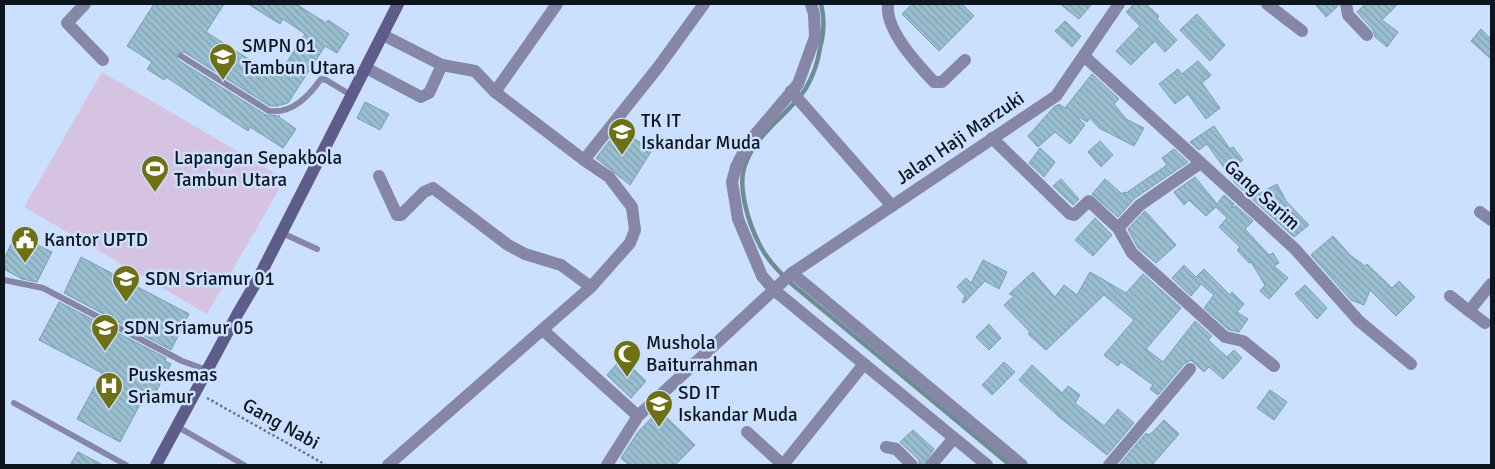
<svg xmlns="http://www.w3.org/2000/svg" width="1495" height="469" font-family="Signika,sans-serif">
  <style>
    .grass { fill: #d6c3e1 }
    .lines { fill: none; stroke-linecap: round; stroke-linejoin: round }
    .stream { stroke: #6c8d91; stroke-width: 4.5 }
    .building { fill: url(#building-back-hatch); stroke: #7a9fb0 }
    .path { stroke: #667588; stroke-width: 2.5; stroke-dasharray: 2.5 2.5; stroke-linecap: butt }
    .lane { stroke: #8686a7; stroke-width: 6 }
    .street { stroke: #8686a7; stroke-width: 12 }
    .secondary { stroke: #5d5c8a; stroke-width: 12 }
    .labels { text-anchor: middle; dominant-baseline: central; stroke-width: 5; stroke-linejoin: round; paint-order: stroke }
    .poi-label { font-size: 19px; fill: #0d151f; stroke: #cae0fe; text-anchor: start }
    .street-label { font-size: 19px; fill: #0d151f; stroke: #cae0fe }
  </style>
  <defs>
    <pattern id="building-back-hatch" width="6" height="6" patternUnits="userSpaceOnUse" patternTransform="scale(1.25)"><rect width="6" height="6" fill="#98becf"/><path d="M-1 5l2 2M0 0l6 6M5-1l2 2" fill="none" stroke="#82a2b1"/></pattern>
  </defs>
  <rect width="100%" height="100%" fill="#cae0fe"/>
  <!-- grass -->
  <path class="grass" d="M102,72L285,179L207,314L24,207Z"/>
  <g class="lines">
    <!-- stream -->
    <path class="stream" d="M821,4C825,19 824,33 820,48C818,62 813,76 806,88C788,116 754,134 744,168C740,182 744,202 748,216C758,248 769,263 793,285L1010,465"/>
  </g>
  <!-- building -->
  <g class="building">
    <path d="M154,4H224L206,32L277,77L305,34L283,19L280,24L248,4H296L326,23L328,20L349,34L337,53L325,46L288,103L277,106H270L184,52L177,54L178,60L266,115L280,116L279,117L296,129L283,148L250,127L248,131L166,77L164,80L147,69L152,62L127,46Z"/>
    <path d="M912,4H962L974,16L939,51L902,14Z"/>
    <path d="M1060,4H1092L1079,19Z"/>
    <path d="M1134,4H1146L1159,16L1157,19L1177,40L1165,52L1155,41L1131,65L1116,51L1140,26L1126,12Z"/>
    <path d="M1315,4H1338V6L1326,17Z"/>
    <path d="M1365,4H1398L1382,20L1398,32L1387,47L1375,37L1373,30L1357,12Z"/>
    <path d="M1197,14L1225,45L1210,61L1180,30Z"/>
    <path d="M1065,21L1081,36L1072,47L1055,31Z"/>
    <path d="M1481,29L1491,39V59L1471,41Z"/>
    <path d="M1198,61L1211,75L1202,83L1220,108L1206,119L1188,94L1175,104L1159,84L1178,69L1182,74Z"/>
    <path d="M1092,74L1119,99L1114,104L1126,119L1144,128L1134,146L1099,128L1090,118L1087,122L1075,115L1085,125L1070,144L1055,132L1038,147L1028,136L1054,107L1059,104L1065,108Z"/>
    <path d="M365,102L389,114L380,130L357,118Z"/>
    <path d="M1214,126L1230,149L1233,147L1243,160L1234,167L1251,180L1244,191L1234,182L1207,144L1199,150L1190,142Z"/>
    <path d="M619,129L652,150L630,185L596,158Z"/>
    <path d="M1100,141L1113,155L1101,167L1088,152Z"/>
    <path d="M1040,148L1055,162L1044,177L1029,163Z"/>
    <path d="M1174,149L1188,162L1135,198L1118,217L1092,194L1105,179L1122,194L1124,192L1126,193L1167,165L1162,158Z"/>
    <path d="M1195,177L1217,204L1224,195L1234,204L1231,208L1236,206L1253,221L1245,229L1269,255L1273,253L1279,263L1274,266L1288,278L1269,299L1260,291L1265,285L1251,262L1249,263L1237,250L1240,247L1219,227L1227,218L1216,207L1206,216L1189,200L1184,205L1174,192Z"/>
    <path d="M1061,179L1079,199L1073,205L1053,186Z"/>
    <path d="M1277,184L1286,201L1309,225L1294,237L1251,198Z"/>
    <path d="M1145,211L1176,245L1156,263L1138,248L1128,229Z"/>
    <path d="M1095,218L1112,235L1093,256L1075,240Z"/>
    <path d="M16,234L52,252L37,282L22,279L4,269V259Z"/>
    <path d="M1333,236L1350,255L1365,266L1367,264L1392,288L1399,281L1415,297L1396,316L1370,290L1364,305L1351,300L1311,255Z"/>
    <path d="M81,257L189,314L171,350L64,293Z"/>
    <path d="M983,260L1007,272L999,289L985,281L964,303L962,302L965,296L957,287L966,278L971,283Z"/>
    <path d="M1184,265L1196,277L1204,269L1230,295L1232,292L1244,304L1237,312L1248,319L1239,332L1229,330L1204,308L1214,295L1201,284L1191,296L1172,278Z"/>
    <path d="M1033,272L1055,297L1064,285L1077,295L1090,272L1126,293L1143,274L1181,308L1146,349L1163,362L1195,321L1212,336L1208,340L1227,357L1234,350L1242,358L1223,379L1209,367L1204,372L1191,360L1184,364L1158,395L1150,389L1153,385L1121,362L1118,366L1104,355L1134,320L1104,295L1046,350L1028,334L1030,332L1004,305L1014,296L1009,294Z"/>
    <path d="M1305,285L1327,308L1317,319L1295,294Z"/>
    <path d="M59,302L166,358L165,361L171,364L152,399L145,395L120,442L77,419L102,373L39,340Z"/>
    <path d="M989,324L1001,338L989,350L976,337Z"/>
    <path d="M622,358L646,381L631,398L607,375Z"/>
    <path d="M1004,362L1015,372L992,395L982,385Z"/>
    <path d="M1032,365L1062,393L1068,386L1080,395L1075,403L1104,426L1118,409L1134,423L1107,455L1058,416L1019,380Z"/>
    <path d="M1270,390L1287,402L1274,420L1257,408Z"/>
    <path d="M659,410L695,445L675,465H629L621,458L638,432Z"/>
    <path d="M1164,420L1179,434L1152,465H1119L1146,433L1148,435L1153,432Z"/>
    <path d="M913,430L934,449L923,465H920L918,459L900,442Z"/>
    <path d="M78,452L103,465H70Z"/>
  </g>
  <g class="lines">
    <!-- path -->
    <path class="path" d="M207,398L326,465"/>
    <!-- lane -->
    <g class="lane">
      <path d="M181,56L269,111C292,114 308,97 321,79L326,80L351,95"/>
      <path d="M282,233L317,249"/>
      <path d="M4,280L43,288L182,361L207,370"/>
      <path d="M14,403L126,465"/>
      <path d="M178,427L244,465"/>
    </g>
    <!-- street -->
    <g class="street">
      <path d="M85,4L67,23L103,60"/>
      <path d="M811,4L814,14L815,37L798,84L748,143L736,167L732,182L738,219L762,276L774,290L987,465"/>
      <path d="M888,4C885,30 917,64 934,82H942L965,60"/>
      <path d="M1267,4L1302,31"/>
      <path d="M1346,4L1348,15L1367,35"/>
      <path d="M383,35L442,65L475,71L495,92L584,160L609,177L632,207L635,230L630,243L591,287L388,465"/>
      <path d="M1084,56L1295,249L1359,321L1411,364"/>
      <path d="M366,68L421,97L429,93L442,65"/>
      <path d="M791,91L892,206"/>
      <path d="M495,92L557,4"/>
      <path d="M992,138L1070,214L1074,215L1089,201L1118,228L1140,205L1199,164"/>
      <path d="M584,160L659,66L704,4"/>
      <path d="M379,176L397,215H401L424,192L433,188L508,245L525,254L561,265L591,287"/>
      <path d="M1480,212L1491,220"/>
      <path d="M1118,228L1132,253L1225,337L1243,341L1274,366"/>
      <path d="M792,273L1022,465"/>
      <path d="M1450,296L1469,311"/>
      <path d="M1485,323L1469,311L1491,284"/>
      <path d="M544,331L638,416"/>
      <path d="M747,432L783,465"/>
      <path d="M886,447L896,449L912,465"/>
      <path d="M607,465L638,416L792,273L1056,96L1119,4"/>
      <path d="M783,465L864,364"/>
      <path d="M931,465L954,438"/>
      <path d="M1109,465L1190,369"/>
    </g>
    <!-- secondary -->
    <path class="secondary" d="M156,465L238,313L258,279L398,4"/>
  </g>
  <!-- icons -->
  <defs>
    <symbol id="school-pin" viewBox="-11 -11 22 30"><path d="M0 17L-7.5 6A9.5 9.5 0 1 1 7.5 6Z" fill="#6e7014" stroke="#cae0fe"/><path d="M0-5L7-2L0 1L-7-2ZM-4 1L0 2.5L4 1V4Q0 6-4 4Z" fill="#fff"/></symbol>
    <symbol id="stadium-pin" viewBox="-11 -11 22 30"><path d="M0 17L-7.5 6A9.5 9.5 0 1 1 7.5 6Z" fill="#6e7014" stroke="#cae0fe"/><path d="M0-5a6.5 5 0 1 0 0 10a6.5 5 0 1 0 0-10ZM-3.5-1.8h7v3.6h-7Z" fill="#fff"/></symbol>
    <symbol id="civic-pin" viewBox="-11 -11 22 30"><path d="M0 17L-7.5 6A9.5 9.5 0 1 1 7.5 6Z" fill="#6e7014" stroke="#cae0fe"/><path d="M-.6-6.5H3V-4.5H.6V-3L4-1V1h2V6H-6V1h2V-1L-.6-3ZM-1.2 2.5V6h2.4V2.5Z" fill="#fff"/></symbol>
    <symbol id="mosque-pin" viewBox="-11 -11 22 30"><path d="M0 17L-7.5 6A9.5 9.5 0 1 1 7.5 6Z" fill="#6e7014" stroke="#cae0fe"/><path d="M3.5-4.9A6 6 0 1 0 3.5 4.9A5 5 0 1 1 3.5-4.9Z" fill="#fff"/></symbol>
    <symbol id="hospital-pin" viewBox="-11 -11 22 30"><path d="M0 17L-7.5 6A9.5 9.5 0 1 1 7.5 6Z" fill="#6e7014" stroke="#cae0fe"/><path d="M-5-5h3v3.5h4V-5h3V5h-3V1.5h-4V5h-3Z" fill="#fff"/></symbol>
  </defs>
  <g fill-rule="evenodd">
    <use href="#school-pin" x="207" y="41" width="32" height="43"/>
    <use href="#school-pin" x="606" y="116" width="32" height="43"/>
    <use href="#stadium-pin" x="139" y="153" width="32" height="43"/>
    <use href="#civic-pin" x="9" y="224" width="32" height="43"/>
    <use href="#school-pin" x="110" y="263" width="32" height="43"/>
    <use href="#school-pin" x="89" y="312" width="32" height="43"/>
    <use href="#mosque-pin" x="611" y="338" width="32" height="43"/>
    <use href="#hospital-pin" x="93" y="370" width="32" height="43"/>
    <use href="#school-pin" x="643" y="388" width="32" height="43"/>
  </g>
  <g class="labels">
    <!-- poi labels -->
    <g class="poi-label">
      <text x="242" y="46">SMPN 01<tspan x="242" dy="22">Tambun Utara</tspan></text>
      <text x="641" y="121">TK IT<tspan x="641" dy="22">Iskandar Muda</tspan></text>
      <text x="174" y="158">Lapangan Sepakbola<tspan x="174" dy="22">Tambun Utara</tspan></text>
      <text x="44" y="240">Kantor UPTD</text>
      <text x="145" y="279">SDN Sriamur 01</text>
      <text x="124" y="328">SDN Sriamur 05</text>
      <text x="646" y="343">Mushola<tspan x="646" dy="22">Baiturrahman</tspan></text>
      <text x="128" y="375">Puskesmas<tspan x="128" dy="22">Sriamur</tspan></text>
      <text x="678" y="393">SD IT<tspan x="678" dy="22">Iskandar Muda</tspan></text>
    </g>
    <!-- street labels -->
    <g class="street-label">
      <text transform="translate(960 138) rotate(-34)">Jalan Haji Marzuki</text>
      <text transform="translate(1262 195) rotate(42)">Gang Sarim</text>
      <text transform="translate(281 424) rotate(29)">Gang Nabi</text>
    </g>
  </g>
  <!-- border -->
  <rect width="1495" height="469" fill="none" stroke="#0d151f" stroke-width="10"/>
</svg>
